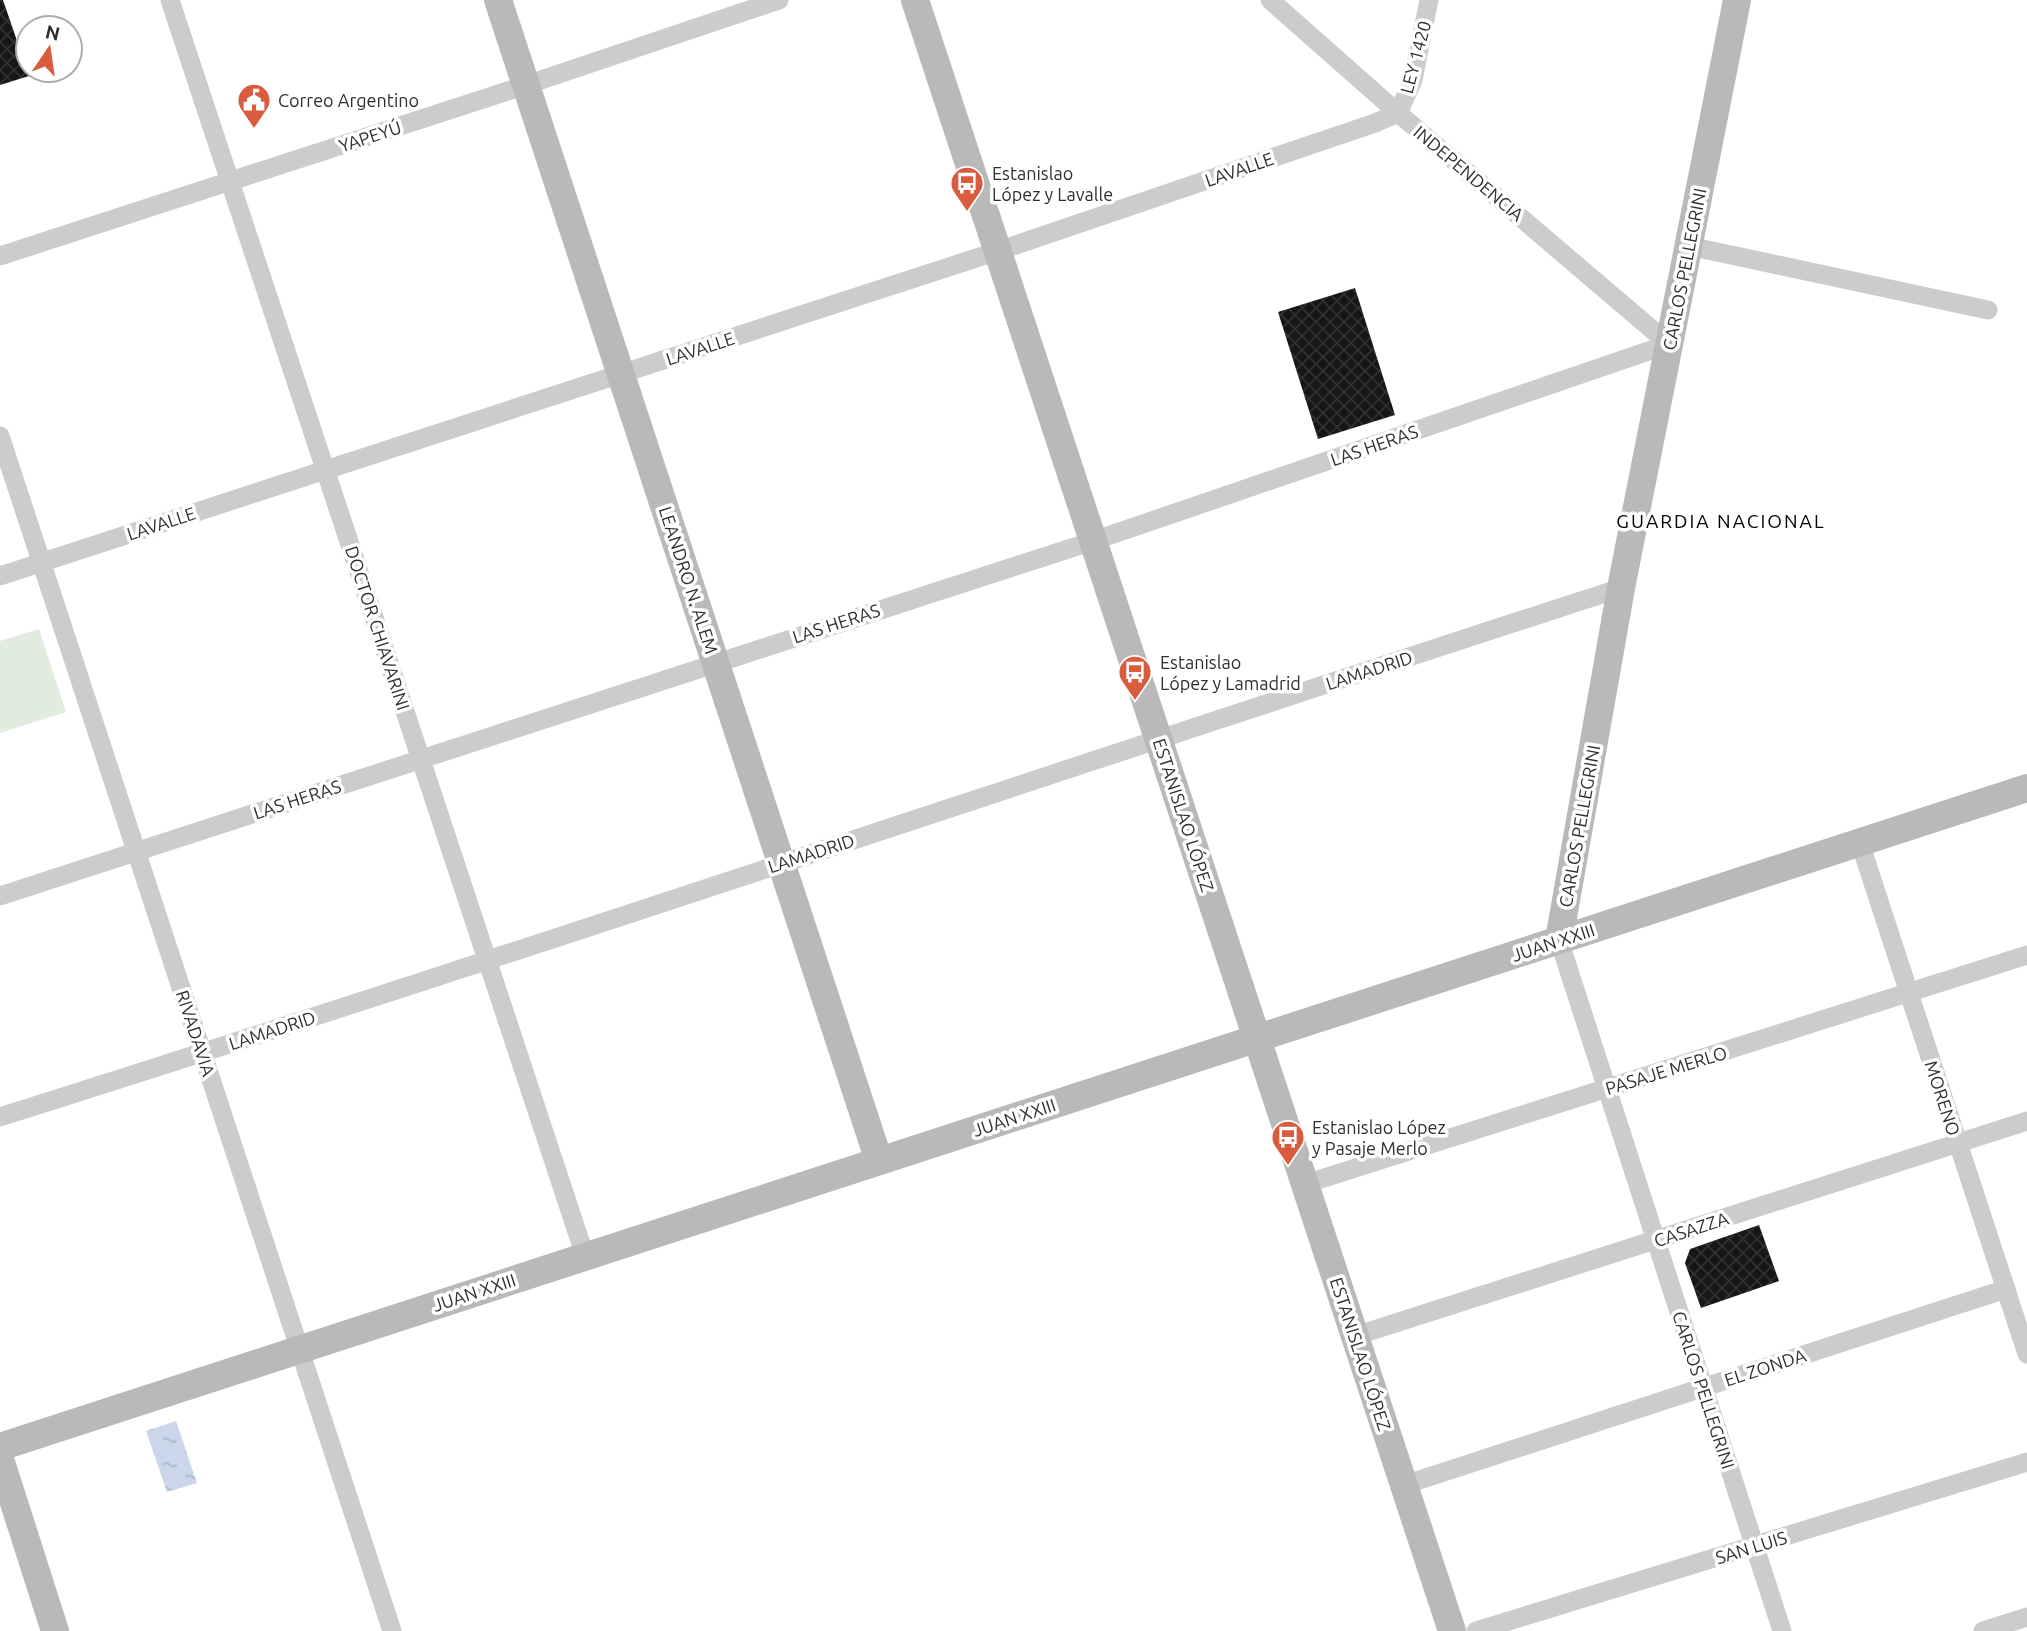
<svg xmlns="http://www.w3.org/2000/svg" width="2027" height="1631" font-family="Ubuntu,sans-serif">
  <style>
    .pitch { fill: #e1ebde }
    .water { fill: url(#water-ripples) }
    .building { fill: url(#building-cross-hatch) }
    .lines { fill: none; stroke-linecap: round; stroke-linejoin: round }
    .street { stroke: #ccc; stroke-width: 19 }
    .secondary { stroke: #b9b9b9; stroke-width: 28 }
    .labels { text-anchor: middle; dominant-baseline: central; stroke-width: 7; stroke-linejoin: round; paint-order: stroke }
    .street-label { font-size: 18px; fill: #2f2f2f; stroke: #fff }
    .poi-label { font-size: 18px; fill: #2f2f2f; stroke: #fff; text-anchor: start }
    .neighbourhood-label { font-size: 19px; letter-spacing: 2px; fill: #000; stroke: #fff }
  </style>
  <defs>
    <pattern id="water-ripples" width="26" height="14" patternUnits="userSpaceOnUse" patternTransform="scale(1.75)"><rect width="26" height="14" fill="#cbd6ea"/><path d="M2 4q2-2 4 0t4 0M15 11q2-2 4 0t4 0" fill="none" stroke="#afb8c9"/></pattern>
    <pattern id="building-cross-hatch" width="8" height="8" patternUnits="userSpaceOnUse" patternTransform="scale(1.75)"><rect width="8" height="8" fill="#161616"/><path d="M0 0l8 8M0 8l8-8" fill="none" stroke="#303030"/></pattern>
  </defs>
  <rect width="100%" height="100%" fill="#fff"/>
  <!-- pitch -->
  <path class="pitch" d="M39,629L66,712L0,733V641Z"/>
  <!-- water -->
  <path class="water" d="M176,1421L197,1483L167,1492L146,1431Z"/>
  <!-- building -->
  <g class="building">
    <path d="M0,0H3L29,76L0,85Z"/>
    <path d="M1355,288L1395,415L1318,439L1278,312Z"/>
    <path d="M1759,1225L1779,1281L1701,1308L1685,1263L1690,1249Z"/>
  </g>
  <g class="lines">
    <!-- street -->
    <g class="street">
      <path d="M170,0L585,1256"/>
      <path d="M1270,0L1398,113L1669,344"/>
      <path d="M1689,246L1988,310"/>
      <path d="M0,256L526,85L779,0"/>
      <path d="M0,436L392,1631"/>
      <path d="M0,576L998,251L1375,123L1398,113L1413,80L1429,0"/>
      <path d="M1860,843L2027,1354"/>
      <path d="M0,896L1093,541L1669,344"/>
      <path d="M1559,940L1782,1631"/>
      <path d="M0,1117C542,946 1080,763 1621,588"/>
      <path d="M1305,1184L2027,955"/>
      <path d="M1355,1336L2027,1121"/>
      <path d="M1404,1485L2006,1289"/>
      <path d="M1476,1631L2027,1462"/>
      <path d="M1983,1631L2027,1617"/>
    </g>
    <!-- secondary -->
    <g class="secondary">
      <path d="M498,0L879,1161"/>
      <path d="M915,0L1452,1631"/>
      <path d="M1559,940L1621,588L1737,0"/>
      <path d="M0,1447L2027,788"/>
      <path d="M0,1459L55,1631"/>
    </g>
  </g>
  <!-- icons -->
  <defs>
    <symbol id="civic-pin" viewBox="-11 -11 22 30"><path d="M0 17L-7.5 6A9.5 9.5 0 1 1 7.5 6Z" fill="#d95c3e" stroke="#fff"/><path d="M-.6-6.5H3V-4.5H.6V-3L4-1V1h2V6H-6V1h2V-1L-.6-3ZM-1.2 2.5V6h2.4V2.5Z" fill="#fff"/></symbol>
    <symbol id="bus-pin" viewBox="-11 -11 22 30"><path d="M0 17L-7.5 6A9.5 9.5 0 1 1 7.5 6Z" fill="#d95c3e" stroke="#fff"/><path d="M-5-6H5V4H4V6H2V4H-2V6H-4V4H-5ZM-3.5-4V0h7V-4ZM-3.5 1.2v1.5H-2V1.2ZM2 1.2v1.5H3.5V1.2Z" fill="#fff"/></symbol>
  </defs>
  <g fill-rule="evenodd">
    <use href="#civic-pin" x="235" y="81" width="38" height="52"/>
    <use href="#bus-pin" x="948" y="164" width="38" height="52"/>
    <use href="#bus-pin" x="1116" y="653" width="38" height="52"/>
    <use href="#bus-pin" x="1269" y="1118" width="38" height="52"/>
  </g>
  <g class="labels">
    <!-- street labels -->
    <g class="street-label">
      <text transform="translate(1415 57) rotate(-75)">LEY 1420</text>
      <text transform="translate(370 136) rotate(-18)">YAPEYÚ</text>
      <text transform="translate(1239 169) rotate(-19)">LAVALLE</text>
      <text transform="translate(1469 173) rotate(40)">INDEPENDENCIA</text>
      <text transform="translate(1684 269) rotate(-79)">CARLOS PELLEGRINI</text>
      <text transform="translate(700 348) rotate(-18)">LAVALLE</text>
      <text transform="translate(1374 445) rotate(-19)">LAS HERAS</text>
      <text transform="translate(161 523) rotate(-18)">LAVALLE</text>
      <text transform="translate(689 580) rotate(72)">LEANDRO N. ALEM</text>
      <text transform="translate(836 623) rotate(-18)">LAS HERAS</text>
      <text transform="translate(378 628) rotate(72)">DOCTOR CHIAVARINI</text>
      <text transform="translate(1369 670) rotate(-18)">LAMADRID</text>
      <text transform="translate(297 799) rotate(-18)">LAS HERAS</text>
      <text transform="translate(1184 815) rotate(72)">ESTANISLAO LÓPEZ</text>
      <text transform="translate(1579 826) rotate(-80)">CARLOS PELLEGRINI</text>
      <text transform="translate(811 853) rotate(-18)">LAMADRID</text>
      <text transform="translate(1553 942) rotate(-18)">JUAN XXIII</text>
      <text transform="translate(272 1030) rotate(-18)">LAMADRID</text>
      <text transform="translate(196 1033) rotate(72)">RIVADAVIA</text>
      <text transform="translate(1666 1070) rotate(-17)">PASAJE MERLO</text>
      <text transform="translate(1943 1098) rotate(72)">MORENO</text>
      <text transform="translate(1014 1117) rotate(-18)">JUAN XXIII</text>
      <text transform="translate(1691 1229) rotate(-18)">CASAZZA</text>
      <text transform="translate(474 1292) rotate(-18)">JUAN XXIII</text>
      <text transform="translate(1361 1354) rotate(72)">ESTANISLAO LÓPEZ</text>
      <text transform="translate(1765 1367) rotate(-18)">EL ZONDA</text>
      <text transform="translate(1704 1390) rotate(72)">CARLOS PELLEGRINI</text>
      <text transform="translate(1751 1547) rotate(-17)">SAN LUIS</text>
    </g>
    <!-- poi labels -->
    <g class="poi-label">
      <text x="278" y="100">Correo Argentino</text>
      <text x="992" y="173">Estanislao<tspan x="992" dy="21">López y Lavalle</tspan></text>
      <text x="1160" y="662">Estanislao<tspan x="1160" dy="21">López y Lamadrid</tspan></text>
      <text x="1312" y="1127">Estanislao López<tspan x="1312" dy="21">y Pasaje Merlo</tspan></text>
    </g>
    <!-- neighbourhood labels -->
    <g class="neighbourhood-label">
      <text x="1721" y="521">GUARDIA NACIONAL</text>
    </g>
  </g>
  <!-- north arrow -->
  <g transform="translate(49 49) rotate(13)"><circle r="33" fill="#ffffff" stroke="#acacac" stroke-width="2"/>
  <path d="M0-5L12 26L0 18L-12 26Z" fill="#d95c3e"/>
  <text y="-10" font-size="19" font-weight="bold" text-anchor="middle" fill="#2f2f2f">N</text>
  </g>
</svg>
